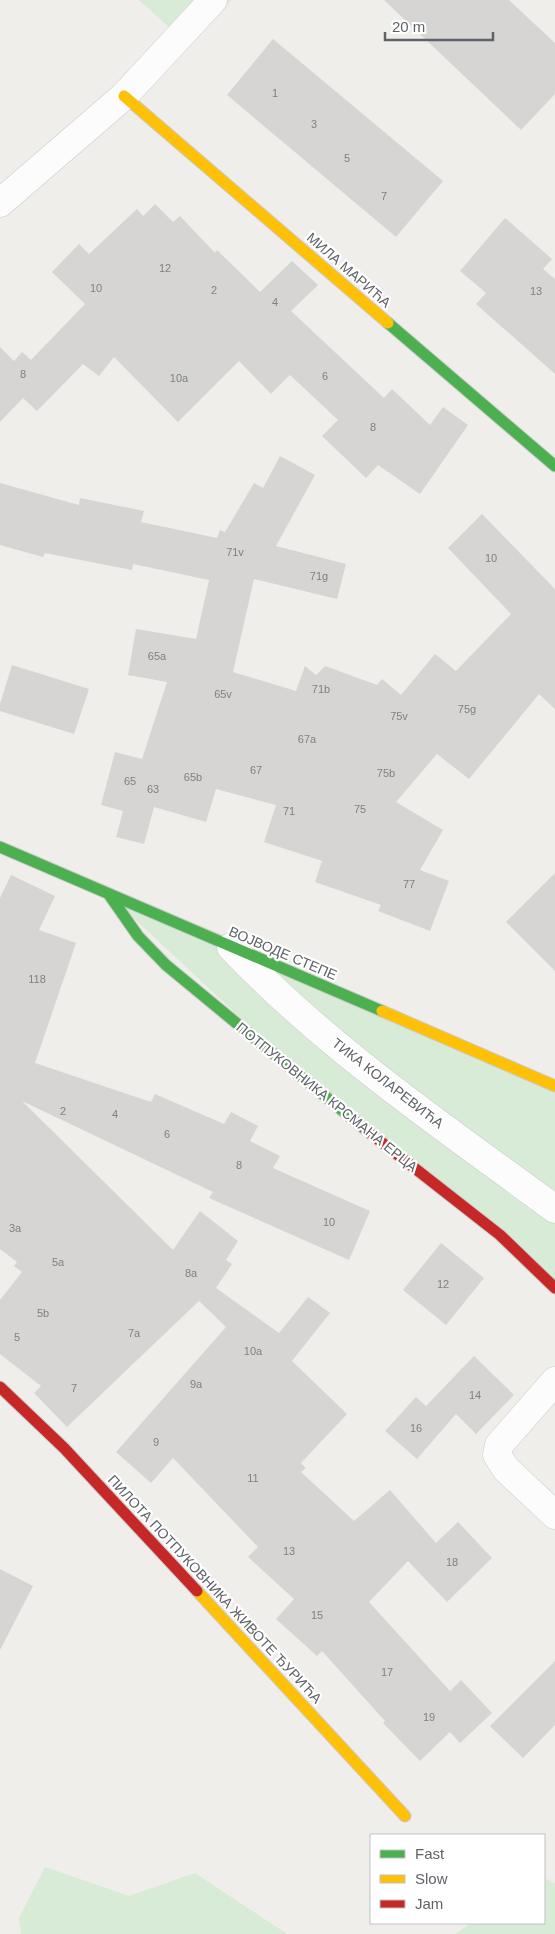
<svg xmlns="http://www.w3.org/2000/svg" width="555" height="1934" font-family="Arial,sans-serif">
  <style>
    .green { fill: #d8ebd6 }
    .building { fill: #d6d5d3 }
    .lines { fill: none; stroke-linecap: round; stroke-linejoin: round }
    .street-casing { stroke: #cbcccc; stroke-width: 29 }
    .fast-casing { stroke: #cacacb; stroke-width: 13 }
    .slow-casing { stroke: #cacacb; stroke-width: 13 }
    .jam-casing { stroke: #cacacb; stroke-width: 13 }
    .street { stroke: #fdfcfc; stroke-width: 28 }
    .fast { stroke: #4caf50; stroke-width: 11 }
    .slow { stroke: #ffc107; stroke-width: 11 }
    .jam { stroke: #c62828; stroke-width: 11 }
    .labels { text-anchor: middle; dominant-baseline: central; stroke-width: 4.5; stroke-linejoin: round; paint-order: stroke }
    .number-label { font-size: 11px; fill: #7e8184 }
    .street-label { font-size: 14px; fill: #5f6368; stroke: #fff }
  </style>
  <rect width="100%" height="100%" fill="#efeeea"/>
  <!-- green -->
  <g class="green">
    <path d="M139,0H231L189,45Z"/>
    <path d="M110,896L555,1086V1288L334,1105Z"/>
    <path d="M45,1867L129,1896L195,1873L287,1934H21L19,1918Z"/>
    <path d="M547,1879L555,1883V1934H455L471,1923H544V1881Z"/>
  </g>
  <!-- building -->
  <g class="building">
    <path d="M384,0H509L555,43V94L521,130Z"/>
    <path d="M273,39L443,181L396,237L227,95Z"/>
    <path d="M155,204L173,222L180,216L215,253L217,250L260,292L292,261L318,285L291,311L384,398L392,389L430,425L443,407L468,425L420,494L378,465L366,478L322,436L338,420L290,375L271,394L239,361L178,422L114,357L99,376L83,364L37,411L23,398L0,422V347L14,361L22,352L31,360L85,304L52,272L79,244L89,254L137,209L143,216Z"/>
    <path d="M505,218L552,259L543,269L555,279V374L476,304L486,293L460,271Z"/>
    <path d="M280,456L315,475L276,546L346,564L337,599L254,579L233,672L296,691L305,666L316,675L325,666L377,685L382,679L401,695L435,654L456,671L511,614L448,548L482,514L555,589V709L539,694L469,779L437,754L396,802L443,830L420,870L449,881L430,931L378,911L381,905L315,882L322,861L264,842L276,805L216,789L206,822L154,807L144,844L116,837L123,811L101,805L115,752L142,759L167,682L128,675L136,629L196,639L209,580L133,564L132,570L45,553L43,557L0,545V483L79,505L80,498L144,511L141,522L217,538L220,530L225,532L254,483L263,488Z"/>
    <path d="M12,665L89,689L74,734L0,711V704Z"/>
    <path d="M555,873V971L506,922Z"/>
    <path d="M11,875L55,896L39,930L76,943L35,1063L151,1102L155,1094L224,1124L231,1112L258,1126L250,1141L280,1156L273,1168L370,1211L349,1260L209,1198L213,1192L22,1101L173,1250L200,1211L238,1241L226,1260L232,1264L216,1288L279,1333L308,1297L330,1313L292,1361L347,1414L301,1463L306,1468L301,1472L354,1521L390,1490L436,1543L458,1522L492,1558L447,1602L408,1561L369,1602L450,1691L461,1680L492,1713L460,1743L450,1732L420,1761L383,1723L385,1721L322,1651L317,1656L276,1619L294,1599L248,1557L258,1547L173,1458L151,1483L116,1452L226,1327L199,1301L67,1427L34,1393L41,1386L0,1354V1300L22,1272L14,1266L17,1262L0,1249V898Z"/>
    <path d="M441,1243L484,1278L446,1325L403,1290Z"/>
    <path d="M474,1356L514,1395L476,1434L456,1414L417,1459L385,1431L416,1397L426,1406Z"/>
    <path d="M0,1569L33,1586L0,1650Z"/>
    <path d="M555,1661V1725L523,1758L490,1726Z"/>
  </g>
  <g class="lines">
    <defs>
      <g id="street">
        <path d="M0,203L124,96L213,0"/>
        <path d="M231,947C327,1048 444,1127 555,1209"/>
        <path d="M555,1381L499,1445L497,1455L506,1469L555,1515"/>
      </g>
      <g id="fast">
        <path d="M388,323L555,466"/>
        <path d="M0,847L382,1011"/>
        <path d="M110,896L138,936L166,965L366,1130"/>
      </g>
      <g id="slow">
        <path d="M124,96L388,323"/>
        <path d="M382,1011L555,1086"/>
        <path d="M197,1591L405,1816"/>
      </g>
      <g id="jam">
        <path d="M366,1130L500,1235L555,1288"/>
        <path d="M0,1387L64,1448L197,1591"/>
      </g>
    </defs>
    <!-- street casing -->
    <use href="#street" class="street-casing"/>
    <!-- fast casing -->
    <use href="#fast" class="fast-casing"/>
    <!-- slow casing -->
    <use href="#slow" class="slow-casing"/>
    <!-- jam casing -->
    <use href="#jam" class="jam-casing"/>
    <!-- street -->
    <use href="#street" class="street"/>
    <!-- fast -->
    <use href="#fast" class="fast"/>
    <!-- slow -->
    <use href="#slow" class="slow"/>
    <!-- jam -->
    <use href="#jam" class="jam"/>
  </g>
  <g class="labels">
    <!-- number labels -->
    <g class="number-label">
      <text x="275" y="93">1</text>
      <text x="314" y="124">3</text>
      <text x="347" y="158">5</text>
      <text x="384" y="196">7</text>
      <text x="165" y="268">12</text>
      <text x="96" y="288">10</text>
      <text x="214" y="290">2</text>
      <text x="536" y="291">13</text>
      <text x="275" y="302">4</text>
      <text x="23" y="374">8</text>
      <text x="325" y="376">6</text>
      <text x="179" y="378">10a</text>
      <text x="373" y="427">8</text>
      <text x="235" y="552">71v</text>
      <text x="491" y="558">10</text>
      <text x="319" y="576">71g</text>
      <text x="157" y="656">65a</text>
      <text x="321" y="689">71b</text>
      <text x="223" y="694">65v</text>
      <text x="467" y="709">75g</text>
      <text x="399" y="716">75v</text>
      <text x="307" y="739">67a</text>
      <text x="256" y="770">67</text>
      <text x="386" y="773">75b</text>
      <text x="193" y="777">65b</text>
      <text x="130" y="781">65</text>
      <text x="153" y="789">63</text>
      <text x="360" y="809">75</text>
      <text x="289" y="811">71</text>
      <text x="409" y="884">77</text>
      <text x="37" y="979">118</text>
      <text x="63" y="1111">2</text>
      <text x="115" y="1114">4</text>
      <text x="167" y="1134">6</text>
      <text x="239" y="1165">8</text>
      <text x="329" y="1222">10</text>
      <text x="15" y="1228">3a</text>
      <text x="58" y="1262">5a</text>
      <text x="191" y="1273">8a</text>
      <text x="443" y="1284">12</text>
      <text x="43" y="1313">5b</text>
      <text x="134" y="1333">7a</text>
      <text x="17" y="1337">5</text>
      <text x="253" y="1351">10a</text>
      <text x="196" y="1384">9a</text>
      <text x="74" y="1388">7</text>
      <text x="475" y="1395">14</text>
      <text x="416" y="1428">16</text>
      <text x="156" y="1442">9</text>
      <text x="253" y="1478">11</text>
      <text x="289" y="1551">13</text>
      <text x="452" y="1562">18</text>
      <text x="317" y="1615">15</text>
      <text x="387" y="1672">17</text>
      <text x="429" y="1717">19</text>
    </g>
    <!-- street labels -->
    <g class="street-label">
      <text transform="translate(349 270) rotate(41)">МИЛА МАРИЋА</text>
      <text transform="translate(283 953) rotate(23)">ВОЈВОДЕ СТЕПЕ</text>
      <text transform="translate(388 1083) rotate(38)">ТИКА КОЛАРЕВИЋА</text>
      <text transform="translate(327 1097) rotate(39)">ПОТПУКОВНИКА КРСМАНА ЕРЦА</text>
      <text transform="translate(215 1589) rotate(47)">ПИЛОТА ПОТПУКОВНИКА ЖИВОТЕ ЂУРИЋА</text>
    </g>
  </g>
  <!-- legend -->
  <rect x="370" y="1834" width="175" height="90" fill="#ffffff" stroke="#bfc1c3"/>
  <rect x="380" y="1850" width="25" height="8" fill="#4caf50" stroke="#bfc1c3"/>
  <text x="415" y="1859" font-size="15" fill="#5f6368">Fast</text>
  <rect x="380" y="1875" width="25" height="8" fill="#ffc107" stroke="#bfc1c3"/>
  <text x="415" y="1884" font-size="15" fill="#5f6368">Slow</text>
  <rect x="380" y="1900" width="25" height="8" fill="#c62828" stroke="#bfc1c3"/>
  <text x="415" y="1909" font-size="15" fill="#5f6368">Jam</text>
  <!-- scale -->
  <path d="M385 32v8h108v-8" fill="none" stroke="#5f6368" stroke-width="2.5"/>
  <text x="392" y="32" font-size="15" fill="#5f6368" stroke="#ffffff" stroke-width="4" paint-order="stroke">20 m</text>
</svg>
